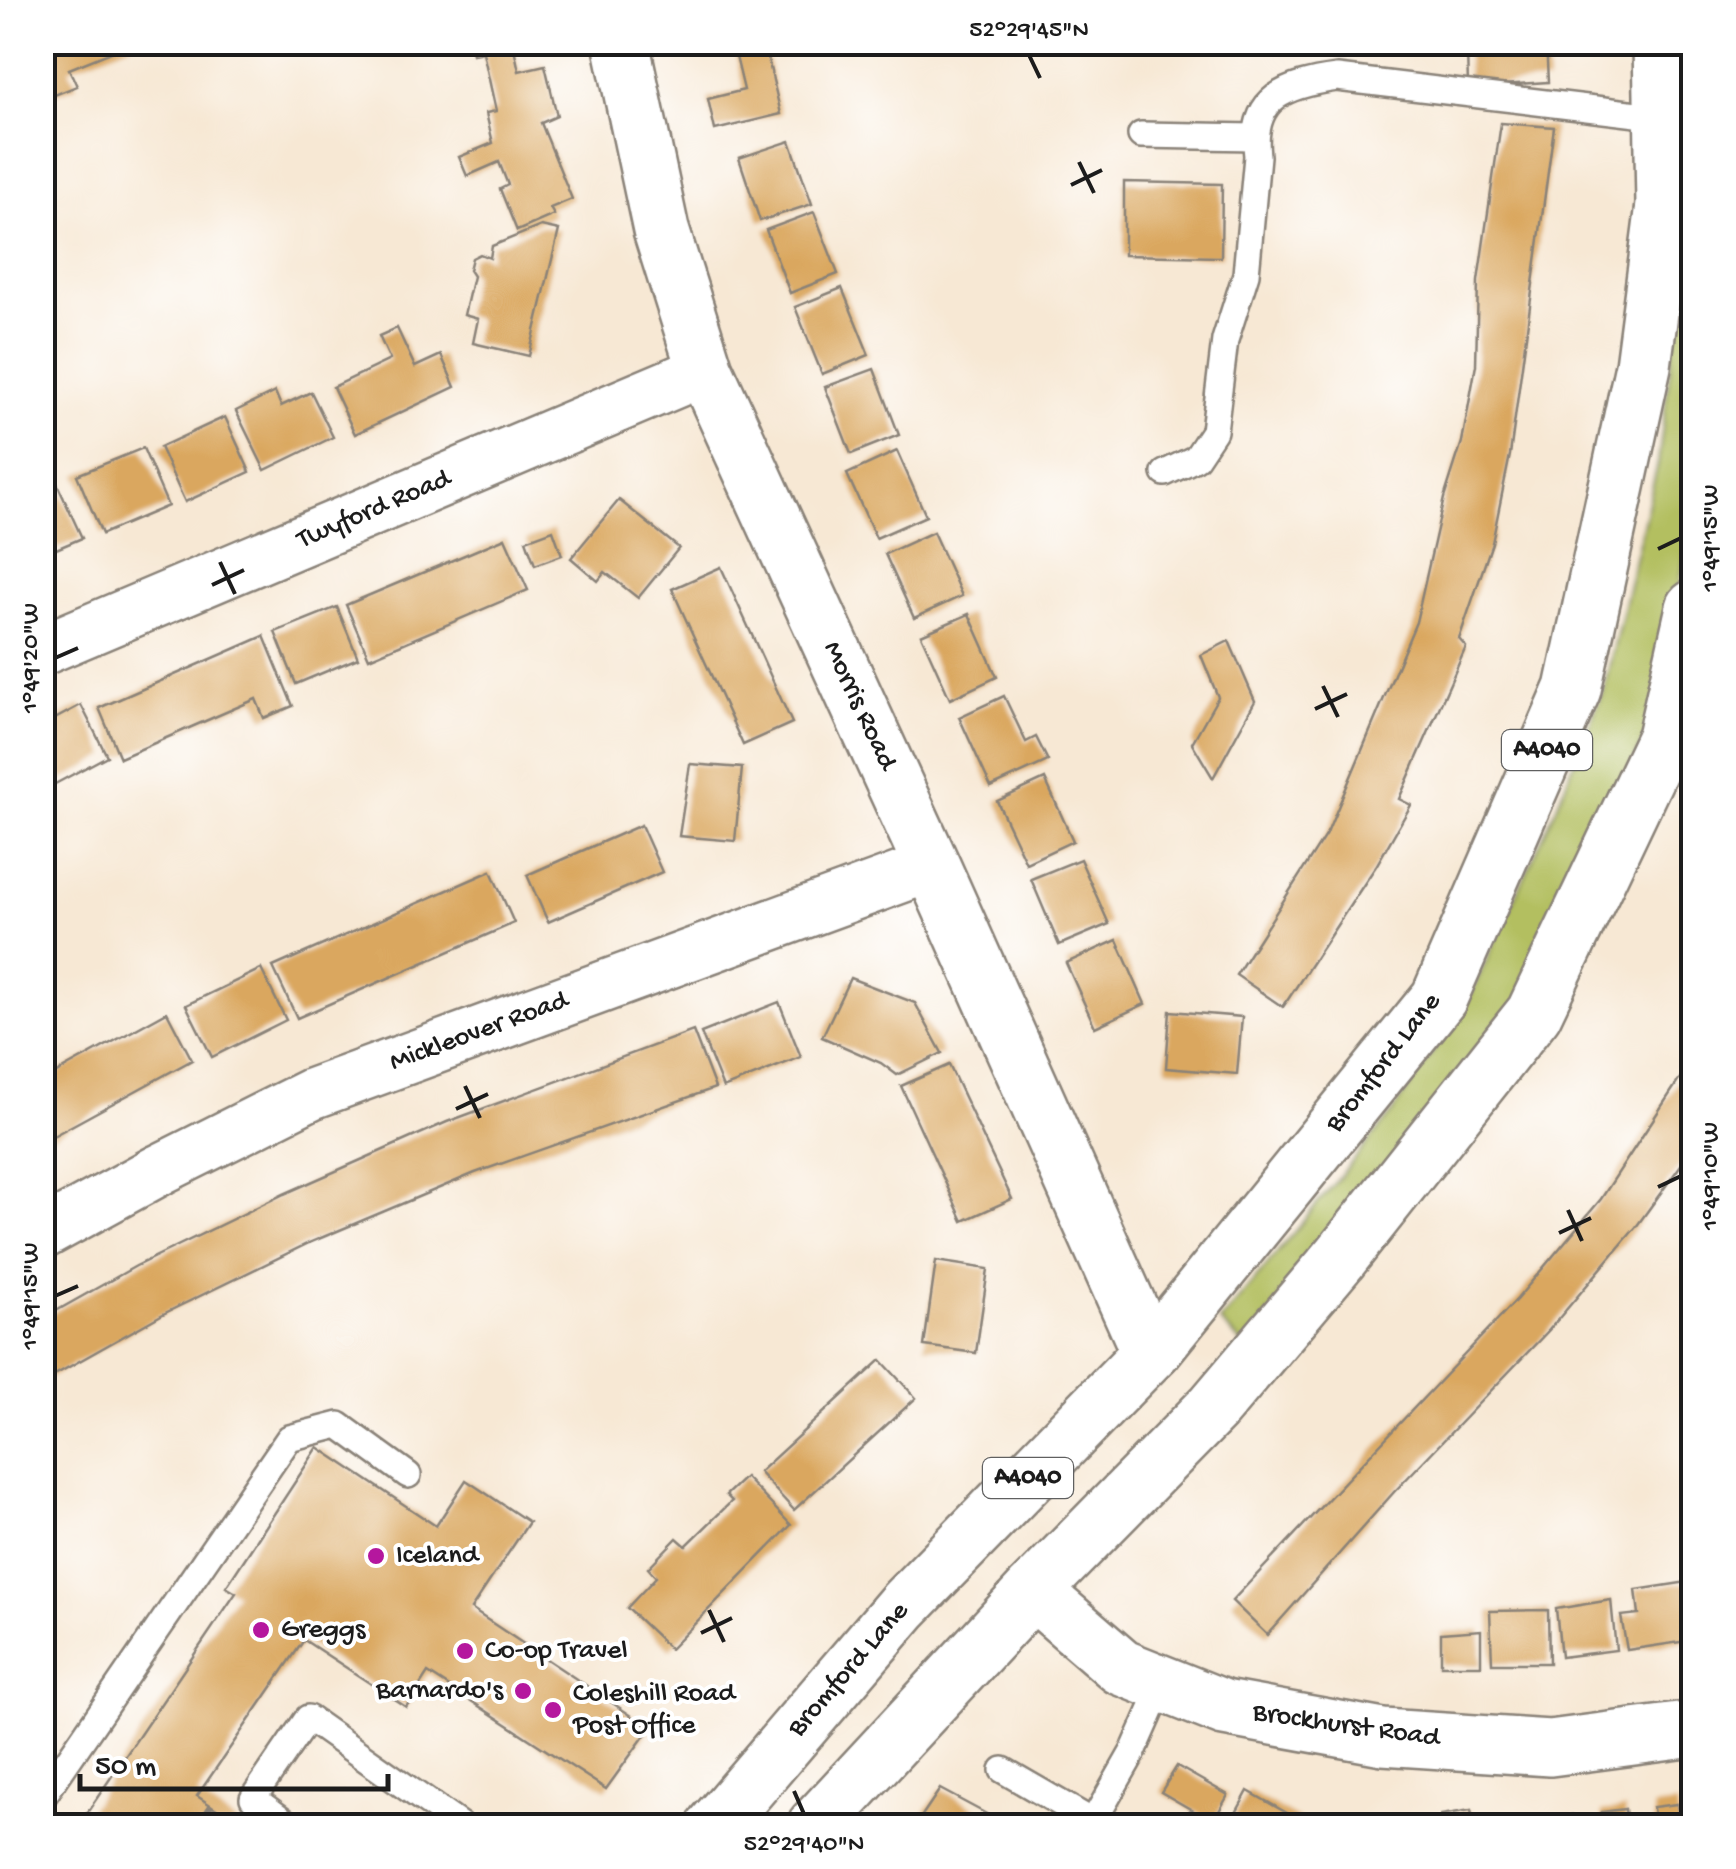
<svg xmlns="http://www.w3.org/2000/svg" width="1736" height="1869" font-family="'Gochi Hand',sans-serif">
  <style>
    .green { fill: #b3bf60; stroke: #686e3e; stroke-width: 2.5 }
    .building { fill: #daa75f }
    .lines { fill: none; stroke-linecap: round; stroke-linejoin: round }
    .service-casing { stroke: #8a8278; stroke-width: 30 }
    .minor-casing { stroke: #8a8278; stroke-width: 55 }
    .tertiary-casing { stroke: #8a8278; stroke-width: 60 }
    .primary-casing { stroke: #8a8278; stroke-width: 60 }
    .path { stroke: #8a8278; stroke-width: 6; stroke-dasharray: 8 8; stroke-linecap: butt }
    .service { stroke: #fff; stroke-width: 25 }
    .minor { stroke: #fff; stroke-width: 50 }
    .tertiary { stroke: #fff; stroke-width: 55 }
    .primary { stroke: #fff; stroke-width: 55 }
    .ticks { fill: none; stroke: #1c1c1c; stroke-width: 4 }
    .poi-dot { fill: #b5179e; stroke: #fff; stroke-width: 4 }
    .labels { text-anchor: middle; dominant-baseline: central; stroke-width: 8; stroke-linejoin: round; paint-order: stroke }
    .shield { fill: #fff; stroke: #606060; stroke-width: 2.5 }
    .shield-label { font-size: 25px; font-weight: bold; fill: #1c1c1c }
    .street-label { font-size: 28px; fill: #1c1c1c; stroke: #fff }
    .poi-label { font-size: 28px; fill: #1c1c1c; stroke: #fff; text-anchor: start }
    .neatline { fill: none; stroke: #1c1c1c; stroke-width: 4 }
    .ticks-label { font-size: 25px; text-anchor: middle; fill: #1c1c1c }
  </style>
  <rect width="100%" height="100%" fill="#fff"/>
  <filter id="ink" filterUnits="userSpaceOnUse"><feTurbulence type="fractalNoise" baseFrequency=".01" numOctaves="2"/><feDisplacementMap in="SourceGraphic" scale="20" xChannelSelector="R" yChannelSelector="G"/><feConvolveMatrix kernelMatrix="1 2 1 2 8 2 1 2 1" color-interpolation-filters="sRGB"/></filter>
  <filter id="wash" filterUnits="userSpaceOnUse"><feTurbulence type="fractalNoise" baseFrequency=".0048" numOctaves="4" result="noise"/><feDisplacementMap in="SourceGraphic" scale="40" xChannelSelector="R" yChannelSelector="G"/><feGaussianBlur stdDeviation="2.25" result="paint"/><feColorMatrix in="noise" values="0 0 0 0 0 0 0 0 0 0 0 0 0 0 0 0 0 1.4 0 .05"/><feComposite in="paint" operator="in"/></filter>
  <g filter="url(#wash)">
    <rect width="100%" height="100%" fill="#f7e8d4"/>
    <!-- green -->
    <path class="green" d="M1688,43H1693V510L1668,653L1648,731L1522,1005L1244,1346L1220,1322L1394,1111L1470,996L1556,808L1604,688L1658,463L1682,275Z"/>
    <g id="blocks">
      <!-- building -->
      <g class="building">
        <path d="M42,42H134V43L69,69L77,86L42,100Z"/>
        <path d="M470,42H529L514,48L519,71L545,65L557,116L541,123L572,199L550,208L554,215L517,231L500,189L508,185L499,162L467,176L459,157L493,143L486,113L496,111L483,52L473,54Z"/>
        <path d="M716,42H764L781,114L715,130L708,99L744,90L734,48L718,52Z"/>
        <path d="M1494,42H1546L1548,82L1468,87L1467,49L1495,48Z"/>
        <path d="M1501,123L1554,127L1510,455L1492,543L1459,639L1466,647L1399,799L1411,805L1376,866L1283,1007L1236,975L1328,831L1416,622L1444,498L1462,442L1476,365L1478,281Z"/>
        <path d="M790,141L812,204L760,221L739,158Z"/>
        <path d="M1124,182L1222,184L1221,257L1124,255Z"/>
        <path d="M814,212L838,274L790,293L766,230Z"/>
        <path d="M541,226L559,230L529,356L473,343L478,319L464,315L473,276L469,270L472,258L480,254L490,258L492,246Z"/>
        <path d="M842,288L869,355L822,374L795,307Z"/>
        <path d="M397,328L415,367L441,355L455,387L355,434L333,387L390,360L379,336Z"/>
        <path d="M874,369L899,435L851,454L825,387Z"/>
        <path d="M275,392L281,406L311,392L333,437L265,470L236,411Z"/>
        <path d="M225,417L250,472L185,502L160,447Z"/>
        <path d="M143,448L168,506L102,534L77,475Z"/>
        <path d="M897,451L926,516L876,538L847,474Z"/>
        <path d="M53,475L82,538L42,555V480Z"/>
        <path d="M619,500L679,548L638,598L605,572L598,581L571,558Z"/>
        <path d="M553,530L562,555L535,565L526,540Z"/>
        <path d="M933,532L962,596L914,618L885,554Z"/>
        <path d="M505,538L528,590L369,658L346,605Z"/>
        <path d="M721,567L792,723L743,745L672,589Z"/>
        <path d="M337,607L358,658L296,684L275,632Z"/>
        <path d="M969,614L997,677L950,699L921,635Z"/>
        <path d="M264,636L293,706L264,718L256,699L120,758L99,708Z"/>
        <path d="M1229,641L1255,701L1213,778L1192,743L1218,697L1201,655Z"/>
        <path d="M1004,696L1026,742L1036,737L1048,761L991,787L959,717Z"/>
        <path d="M81,705L107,756L42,791V726Z"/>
        <path d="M690,764L742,768L735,841L679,836Z"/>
        <path d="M1045,779L1073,841L1026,863L997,801Z"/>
        <path d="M641,825L662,872L548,922L527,875Z"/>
        <path d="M1080,859L1109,924L1059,945L1031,879Z"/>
        <path d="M491,871L514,923L297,1018L273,967Z"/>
        <path d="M1117,940L1145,1004L1095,1027L1066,963Z"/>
        <path d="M261,969L286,1020L212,1057L186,1005Z"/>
        <path d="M850,978L915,1003L942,1053L897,1075L881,1063L822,1037Z"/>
        <path d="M779,1002L801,1057L723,1088L701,1033Z"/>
        <path d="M1170,1011L1242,1017L1237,1074L1166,1068Z"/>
        <path d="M167,1012L192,1060L42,1142V1081Z"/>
        <path d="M693,1031L715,1088L475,1173L309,1243L163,1314L42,1382V1319L136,1266L284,1194L447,1122Z"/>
        <path d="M1694,1057V1147L1636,1227L1549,1330L1394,1492L1267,1635L1232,1601L1517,1299L1601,1199Z"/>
        <path d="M949,1065L1012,1199L963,1221L901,1086Z"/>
        <path d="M936,1261L988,1269L976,1353L924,1346Z"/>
        <path d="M881,1360L916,1398L794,1510L759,1472Z"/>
        <path d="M318,1447L436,1526L466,1480L529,1522L471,1609L650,1728L606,1789L428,1673L406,1707L304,1640L197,1796L242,1826H78L236,1593L226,1587Z"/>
        <path d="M745,1477L791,1525L670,1649L627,1608L656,1577L648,1568L677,1538L686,1546L732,1501L726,1495Z"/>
        <path d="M1694,1581V1640L1627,1650L1621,1616L1639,1614L1636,1590Z"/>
        <path d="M1611,1600L1616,1650L1561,1657L1556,1609Z"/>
        <path d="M1548,1610L1549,1663H1492L1490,1611Z"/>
        <path d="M1481,1630V1665H1441V1633Z"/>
        <path d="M1177,1766L1228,1795L1213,1822L1161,1792Z"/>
        <path d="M940,1789L1009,1826H915Z"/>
        <path d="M1248,1791L1310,1826H1229Z"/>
        <path d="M1677,1804L1680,1826H1655L1653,1807Z"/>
        <path d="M1625,1809L1627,1826H1603L1601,1812Z"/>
        <path d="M1471,1810L1474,1826H1443L1441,1815Z"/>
        <path d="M1572,1815L1573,1826H1547L1546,1818Z"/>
      </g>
    </g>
  </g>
  <g filter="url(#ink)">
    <use href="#blocks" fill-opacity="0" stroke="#8a8278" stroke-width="2.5"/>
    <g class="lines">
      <defs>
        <g id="service">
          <path d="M1141,135L1255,137"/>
          <path d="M1165,473L1196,458L1214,431L1225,340L1246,274L1257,156C1250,96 1287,85 1337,78L1662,117"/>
          <path d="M1003,1770L1093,1822"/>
          <path d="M42,1798L289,1438L339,1425L408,1475"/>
          <path d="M291,1826L253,1798L308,1718L461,1826"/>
          <path d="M1101,1826L1093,1822L1133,1752L1163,1684"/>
        </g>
        <g id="minor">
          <path d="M42,650L705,370"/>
          <path d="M42,1234L161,1169L311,1094L932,866"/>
        </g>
        <g id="tertiary">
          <path d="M621,42L661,230L705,370L932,866L1141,1334L1154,1349"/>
          <path d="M1033,1591L1121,1667L1224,1708L1383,1737L1550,1748L1694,1729"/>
        </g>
        <g id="primary">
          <path d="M715,1826L903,1606L1154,1349L1439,998L1573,689L1643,366L1664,205L1661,42"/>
          <path d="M815,1826L1033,1591L1214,1407L1340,1258L1534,1013L1665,737L1694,608"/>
        </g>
      </defs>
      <!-- service casing -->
      <use href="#service" class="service-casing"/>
      <!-- minor casing -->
      <use href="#minor" class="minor-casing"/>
      <!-- tertiary casing -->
      <use href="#tertiary" class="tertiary-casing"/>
      <!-- primary casing -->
      <use href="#primary" class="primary-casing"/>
      <!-- path -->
      <path class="path" d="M197,1826L211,1806"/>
      <!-- service -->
      <use href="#service" class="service"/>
      <!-- minor -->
      <use href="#minor" class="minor"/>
      <!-- tertiary -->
      <use href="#tertiary" class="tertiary"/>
      <!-- primary -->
      <use href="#primary" class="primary"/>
    </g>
  </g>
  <!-- ticks -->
  <path class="ticks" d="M1029,55L1040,78M1079,162L1094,193M1071,185L1102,170M1658,549L1681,538M220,562L235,594M212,585L244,570M55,658L78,648M1323,686L1338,717M1315,709L1347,694M465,1086L480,1118M456,1109L488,1094M1658,1187L1681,1176M1568,1210L1582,1241M1559,1233L1591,1218M55,1296L78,1286M709,1610L724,1642M701,1633L732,1618M794,1791L804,1814"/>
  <!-- markers -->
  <g class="poi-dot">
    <circle cx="376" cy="1556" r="10"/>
    <circle cx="261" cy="1630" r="10"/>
    <circle cx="465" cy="1651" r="10"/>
    <circle cx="523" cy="1691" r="10"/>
    <circle cx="553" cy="1710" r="10"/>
  </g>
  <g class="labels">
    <!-- shield labels -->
    <g class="shield">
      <rect x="1502" y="730" width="90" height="40" rx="8"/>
      <rect x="983" y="1458" width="90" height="40" rx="8"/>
    </g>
    <g class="shield-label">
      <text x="1547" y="750">A4040</text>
      <text x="1028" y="1478">A4040</text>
    </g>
    <!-- street labels -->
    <g class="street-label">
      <text transform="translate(374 510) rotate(-23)">Twyford Road</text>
      <text transform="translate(859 706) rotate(65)">Morris Road</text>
      <text transform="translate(479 1032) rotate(-20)">Mickleover Road</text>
      <text transform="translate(1384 1063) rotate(-52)">Bromford Lane</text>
      <text transform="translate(849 1670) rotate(-49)">Bromford Lane</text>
      <text transform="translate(1346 1726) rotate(8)">Brockhurst Road</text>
    </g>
    <!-- poi labels -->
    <g class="poi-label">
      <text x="396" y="1556">Iceland</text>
      <text x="281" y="1630">Greggs</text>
      <text x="485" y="1651">Co-op Travel</text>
      <text x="503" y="1691" text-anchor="end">Barnardo's</text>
      <text x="573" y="1694">Coleshill Road<tspan x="573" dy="32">Post Office</tspan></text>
    </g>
  </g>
  <!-- margin -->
  <rect width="1736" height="1869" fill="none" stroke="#fff" stroke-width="110"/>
  <!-- scale -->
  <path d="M80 1774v15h308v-15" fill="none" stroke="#1c1c1c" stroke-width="5"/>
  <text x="95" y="1774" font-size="30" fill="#1c1c1c" stroke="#ffffff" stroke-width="8" paint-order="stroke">50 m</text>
  <rect x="55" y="55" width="1626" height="1759" class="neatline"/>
  <g class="ticks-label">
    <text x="1029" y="36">52°29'45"N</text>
    <text transform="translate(1708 538) rotate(-90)" y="9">1°49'15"W</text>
    <text transform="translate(28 658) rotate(-90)" y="9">1°49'20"W</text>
    <text transform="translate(1708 1176) rotate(-90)" y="9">1°49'10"W</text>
    <text transform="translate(28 1296) rotate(-90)" y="9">1°49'15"W</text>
    <text x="804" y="1850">52°29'40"N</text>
  </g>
</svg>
